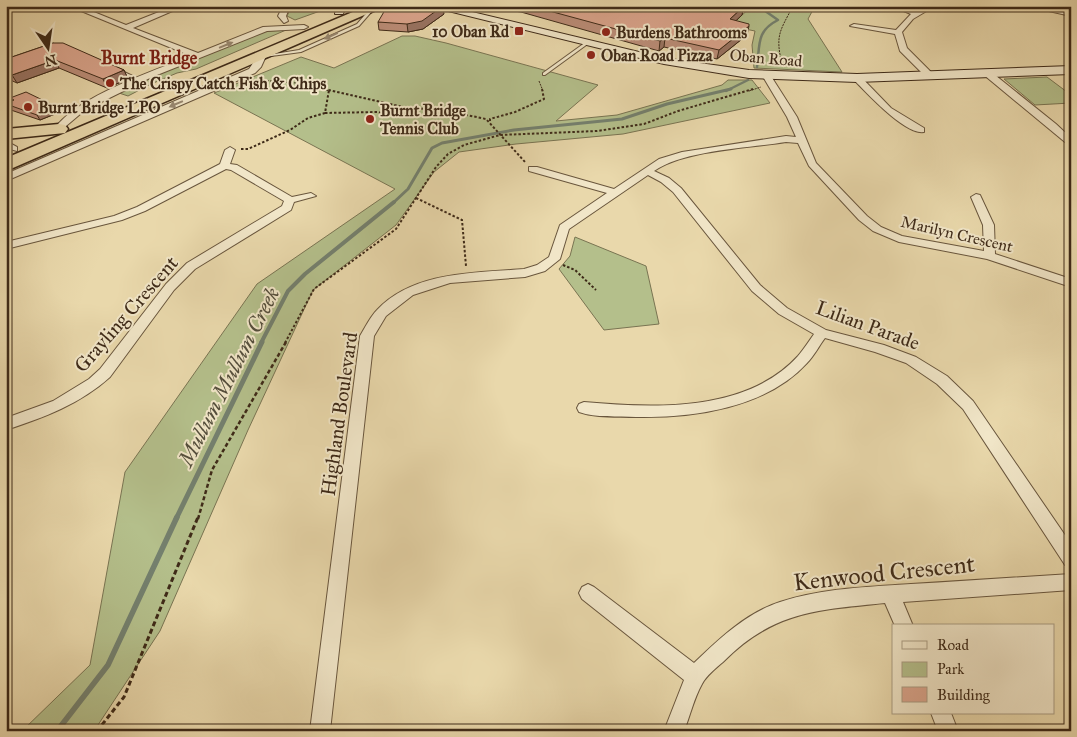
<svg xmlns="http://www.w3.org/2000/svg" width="1077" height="737" font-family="'IM FELL Great Primer',serif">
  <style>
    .green { fill: #b4bf8b; stroke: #797452 }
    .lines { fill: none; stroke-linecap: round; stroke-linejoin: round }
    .stream-far4 { stroke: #74806e; stroke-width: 2.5 }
    .stream-far3 { stroke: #74806e; stroke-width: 3 }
    .stream-far2 { stroke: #74806e; stroke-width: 4 }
    .stream-far1 { stroke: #74806e; stroke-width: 5 }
    .stream { stroke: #74806e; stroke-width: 5.5 }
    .lane-casing { stroke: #69563d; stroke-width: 2 }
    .street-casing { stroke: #69563d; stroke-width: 2 }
    .secondary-casing { stroke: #3e2a18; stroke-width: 2 }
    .highway-casing { stroke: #3e2a18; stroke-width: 3 }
    .path-far3 { stroke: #3e2a18; stroke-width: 1; stroke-dasharray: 2 1; stroke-linecap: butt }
    .path-far2 { stroke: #3e2a18; stroke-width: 2; stroke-dasharray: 2.5 2; stroke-linecap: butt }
    .path-far1 { stroke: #3e2a18; stroke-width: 2.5; stroke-dasharray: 4 2.5; stroke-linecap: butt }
    .path { stroke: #3e2a18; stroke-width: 3; stroke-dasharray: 5 3; stroke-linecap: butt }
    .lane { fill: #f1e6c8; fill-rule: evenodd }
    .street { fill: #f1e6c8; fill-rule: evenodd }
    .secondary { fill: #f1e6c8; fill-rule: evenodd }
    .highway { fill: #e9d8ab; fill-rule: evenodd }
    .wall { fill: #bc8e79; stroke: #3e2a18 }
    .shaded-wall { fill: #997463; stroke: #3e2a18 }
    .building { fill: #dba58d; stroke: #3e2a18 }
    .oneway { fill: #988870 }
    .poi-dot { fill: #8f2418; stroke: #f1e6c8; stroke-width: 2 }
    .labels { text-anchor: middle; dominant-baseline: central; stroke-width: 4; stroke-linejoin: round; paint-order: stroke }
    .far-poi-label { font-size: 16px; font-weight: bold; fill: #3e2a18; stroke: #f1e6c8; text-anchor: start }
    .far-street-label { font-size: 16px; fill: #3e2a18; stroke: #f1e6c8 }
    .far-neighbourhood-label { font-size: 18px; font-weight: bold; fill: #7a1f14; stroke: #f1e6c8 }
    .street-label { font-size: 20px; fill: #3e2a18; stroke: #f1e6c8 }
    .water-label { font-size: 21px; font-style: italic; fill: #544e3c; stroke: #f1e6c8 }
    .near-street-label { font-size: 24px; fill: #3e2a18; stroke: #f1e6c8 }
  </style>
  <rect width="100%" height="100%" fill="#e9d8ab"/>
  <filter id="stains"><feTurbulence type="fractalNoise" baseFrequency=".004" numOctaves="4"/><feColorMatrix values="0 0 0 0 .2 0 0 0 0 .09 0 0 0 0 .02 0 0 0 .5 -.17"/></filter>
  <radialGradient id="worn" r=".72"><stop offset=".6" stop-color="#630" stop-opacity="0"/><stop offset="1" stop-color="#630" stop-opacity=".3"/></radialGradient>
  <!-- green -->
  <g class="green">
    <path d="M292,6H334L295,20L287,16Z"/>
    <path d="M752,6H815L808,19L842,72L754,68L752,45L755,31L730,26Z"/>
    <path d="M286,30L196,69L177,73L151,84L128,96L119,93L153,76L266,31Z"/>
    <path d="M402,36H415L446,43L598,85L556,121L617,115L722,85L728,80H752L770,103L623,134L516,144L459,152L434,172L396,225L313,290L248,430L160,631L94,731H22L90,665L125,472L257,284L395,189L214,93L301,57L334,68Z"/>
    <path d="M1047,77L1071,95V103L1035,105L1004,79Z"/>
    <path d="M575,237L646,266L659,324L604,330L559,269L570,256Z"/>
  </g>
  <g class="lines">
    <!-- stream-far4 -->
    <g class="stream-far4">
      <path d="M757,67C760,45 756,31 778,20L758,6"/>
      <path d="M726,91L748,80"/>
    </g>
    <!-- stream-far3 -->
    <path class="stream-far3" d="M393,203L408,189L432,148L442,143L514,130L622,119L667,104L731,89"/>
    <!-- stream-far2 -->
    <path class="stream-far2" d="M261,343L288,291L305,274L394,202"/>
    <!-- stream-far1 -->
    <path class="stream-far1" d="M176,519L262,342"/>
    <!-- stream -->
    <path class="stream" d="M57,731L108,665L177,517"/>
    <defs>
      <g id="lane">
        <path d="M370,9L373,10L359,26L301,52L264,57L262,56L299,50L357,24Z"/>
        <path d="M586,42L589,43L545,75H543V73Z"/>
        <path d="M118,70H120L141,80L138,81L118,72Z"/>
      </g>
      <g id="street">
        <path d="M69,6H79L126,25L174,6H184L133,28L198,53L263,27L304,25L308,27L304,29L267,31L152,77L85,110L59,132L54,129C78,96 153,71 191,56Z"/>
        <path d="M283,6H290L286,16L288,21L284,23L278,16Z"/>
        <path d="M891,6H902L917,11L926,6H935L913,19L902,32L907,48L932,73V77H926L900,51L895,34L850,26L854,24L896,30L911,14Z"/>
        <path d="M1041,6L1071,12V16L1031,7Z"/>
        <path d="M259,54L266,56L261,67L255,73L6,181V174L249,69Z"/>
        <path d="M984,71H990L1056,124L1071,138V147L984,75Z"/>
        <path d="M763,73H769L797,117L816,163L867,216L881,227L902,236L984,251L983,225L971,197L976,194L980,195L994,225L995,254L1071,279V287L987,259L899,242L873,231L859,220L809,166L798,143L786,142C749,148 684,150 654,171L669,178L681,188L760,285L787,308L826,330L884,345L916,357L947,376L973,401L1071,544V567L1065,565L963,409L937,384L906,363L875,352L825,338C819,346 814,356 807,363C766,408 694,418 636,417C618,416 596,418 579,412L577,408L579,404L584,402C654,408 746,413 798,356C804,349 809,341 814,334L779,314L752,291L673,192L661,182L648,175L569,229L560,259L545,271L525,277L450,283L413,295L386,316L374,336L330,731H310L360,336C365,328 370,317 377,310C413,271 476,273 524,269L537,265L549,257L560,225L607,193L529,171V167H537L614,189L659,159L682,152L786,136L796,137L787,117L762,75Z"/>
        <path d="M854,76H860L891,108L924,128V132C905,135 867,93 854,80Z"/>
        <path d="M6,141L17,147V151L6,148Z"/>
        <path d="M230,147L235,150L230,164L237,165L292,197L311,193L316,196L294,202L291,210L195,269L174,290L110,377C80,404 45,417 6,430V418L53,401L89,379L100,369L166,284L187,263L282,206L284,201L231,170L226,169L145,211L122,220L6,249V242L114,216L137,207L220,164L225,150Z"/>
        <path d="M1071,574V590L903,602L913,626H895L885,603C818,610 773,611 723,662C716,668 706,676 702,684C694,698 690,716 684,731H664L684,680L582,599L579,593L582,587L588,584L594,587L694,663C719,639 746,613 780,602C822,588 868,587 911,584C965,581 1018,577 1071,574Z"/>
        <path d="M931,713H951L958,731H938Z"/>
      </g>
      <g id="secondary">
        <path d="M336,6H346L343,14H335Z"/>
        <path d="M428,6H447L664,58L749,70L857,74L1071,66V74L857,82L749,78L664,64Z"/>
        <path d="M371,7V6L425,7L420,10H376Z"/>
      </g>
      <g id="highway">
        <path d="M367,6H385L6,171V158Z"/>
        <path d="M59,124L65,125L68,129L65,133L6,139V129Z"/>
      </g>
    </defs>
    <!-- lane casing -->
    <use href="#lane" class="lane-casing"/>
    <!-- street casing -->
    <use href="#street" class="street-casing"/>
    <!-- secondary casing -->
    <use href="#secondary" class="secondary-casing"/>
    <!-- highway casing -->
    <use href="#highway" class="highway-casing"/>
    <!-- path-far3 -->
    <g class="path-far3">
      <path d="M782,64C775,35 780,31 793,6"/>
      <path d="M258,80L296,83L330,91"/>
      <path d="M539,81L543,91"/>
      <path d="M749,91L761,87"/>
    </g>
    <!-- path-far2 -->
    <g class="path-far2">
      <path d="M324,89L403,107L447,111L486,119L525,162"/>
      <path d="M325,113L378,112L394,117"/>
      <path d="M490,121V119L515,112L544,99L542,89"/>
      <path d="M241,149H248L290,130L308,118L325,113L329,90"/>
      <path d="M416,198L462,220L466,266"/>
      <path d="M563,265L575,270L596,290"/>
      <path d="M285,343L314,289L396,229L436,167L448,154L464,145L500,135L597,131L644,124L678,111L753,89"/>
    </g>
    <!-- path-far1 -->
    <path class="path-far1" d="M198,519L212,470L286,342"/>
    <!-- path -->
    <path class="path" d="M97,731L124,697L198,517"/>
    <!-- lane -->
    <use href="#lane" class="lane"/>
    <!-- street -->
    <use href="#street" class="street"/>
    <!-- secondary -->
    <use href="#secondary" class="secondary"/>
    <!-- highway -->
    <use href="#highway" class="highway"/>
  </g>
  <!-- wall -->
  <g class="wall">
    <path d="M479,6H743L742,15L736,21L747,35L717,59L664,47L659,51L521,12Z"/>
    <path d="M444,14L423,29L408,32L379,30L378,22Z"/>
    <path d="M53,43L124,70L128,79L107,88L59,68L17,83L6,78V59Z"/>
    <path d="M10,98L57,107L60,112L40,120L8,109L6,106V103L12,101Z"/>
  </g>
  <!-- shaded-wall -->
  <g class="shaded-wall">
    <path d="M443,6L444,14L423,29L408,32L407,24Z"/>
    <path d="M744,6L742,15L728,28L730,19Z"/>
    <path d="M749,26L747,35L717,59L719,50Z"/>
    <path d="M665,38L664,47L659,51L660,41Z"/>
    <path d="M55,60L59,68L17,83L12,75Z"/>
    <path d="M124,70L128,79L107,88L103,79Z"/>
    <path d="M57,107L60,112L40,120L37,115Z"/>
  </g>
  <!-- building -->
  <g class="building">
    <path d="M394,6H443L422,21L407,24L378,22L385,10Z"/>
    <path d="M531,6H744L730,19L749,24V26L719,50L665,38L660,41Z"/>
    <path d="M53,43H63L124,70L103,79L55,60L12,75L6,72V59Z"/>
    <path d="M26,92L57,107L37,115L6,104V103L14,100L10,98Z"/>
  </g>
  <!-- one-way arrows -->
  <defs><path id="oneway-solid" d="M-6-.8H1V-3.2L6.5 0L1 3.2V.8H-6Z" transform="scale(1.25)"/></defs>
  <g class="oneway">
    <use href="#oneway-solid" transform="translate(331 36) rotate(156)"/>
    <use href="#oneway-solid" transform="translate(226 45) rotate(-22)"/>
    <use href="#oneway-solid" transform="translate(176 104) rotate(157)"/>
  </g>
  <!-- markers -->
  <g class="poi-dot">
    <rect x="514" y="26" width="10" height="10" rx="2.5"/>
    <circle cx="606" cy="32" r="5"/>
    <circle cx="591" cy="55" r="5"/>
    <circle cx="110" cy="83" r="5"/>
    <circle cx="28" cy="107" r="5"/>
    <circle cx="370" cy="119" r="5"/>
  </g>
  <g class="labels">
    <!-- far-poi labels -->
    <g class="far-poi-label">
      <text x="509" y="31" text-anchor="end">10 Oban Rd</text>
      <text x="616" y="32">Burdens Bathrooms</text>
      <text x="601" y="55">Oban Road Pizza</text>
      <text x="120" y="83">The Crispy Catch Fish &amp; Chips</text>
      <text x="38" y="107">Burnt Bridge LPO</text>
      <text x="380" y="110">Burnt Bridge<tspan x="380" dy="18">Tennis Club</tspan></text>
    </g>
    <!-- far-street labels -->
    <g class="far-street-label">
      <text transform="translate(766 58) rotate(5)">Oban Road</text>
      <text transform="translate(957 234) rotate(13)">Marilyn Crescent</text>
    </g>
    <!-- far-neighbourhood labels -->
    <g class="far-neighbourhood-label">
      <text x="149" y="58">Burnt Bridge</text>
    </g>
    <!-- street labels -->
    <g class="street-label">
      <text transform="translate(126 314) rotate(-49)">Grayling Crescent</text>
      <text transform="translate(868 325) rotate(20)">Lilian Parade</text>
      <text transform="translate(339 414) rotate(-82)">Highland Boulevard</text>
    </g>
    <!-- water labels -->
    <g class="water-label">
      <text transform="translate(229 377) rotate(-63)">Mullum Mullum Creek</text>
    </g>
    <!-- near-street labels -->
    <g class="near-street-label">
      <text transform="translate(884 573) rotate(-6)">Kenwood Crescent</text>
    </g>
  </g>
  <!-- margin -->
  <rect width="1077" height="737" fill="none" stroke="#e9d8ab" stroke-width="25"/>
  <rect x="8" y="8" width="1062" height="722" fill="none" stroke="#3e2a18" stroke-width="2.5"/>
  <rect x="12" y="12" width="1052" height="712" fill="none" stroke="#3e2a18"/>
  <!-- legend -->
  <rect x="892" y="624" width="162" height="90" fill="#f1e6c8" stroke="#a99b82"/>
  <rect x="902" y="641" width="25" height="8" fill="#f1e6c8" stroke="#a99b82"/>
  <text x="937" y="650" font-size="15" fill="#3e2a18">Road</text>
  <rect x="902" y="662" width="25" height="15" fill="#b4bf8b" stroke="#a99b82"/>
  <text x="937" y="674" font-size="15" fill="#3e2a18">Park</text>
  <rect x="902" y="687" width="25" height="15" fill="#dba58d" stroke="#a99b82"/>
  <text x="937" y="700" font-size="15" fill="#3e2a18">Building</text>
  <!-- north arrow -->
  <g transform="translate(48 48) rotate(167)" stroke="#f1e6c8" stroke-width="4" paint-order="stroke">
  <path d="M0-4L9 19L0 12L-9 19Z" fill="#3e2a18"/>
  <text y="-8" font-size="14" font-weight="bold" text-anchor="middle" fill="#3e2a18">N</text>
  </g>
  <rect width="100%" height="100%" filter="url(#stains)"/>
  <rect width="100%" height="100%" fill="url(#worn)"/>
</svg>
